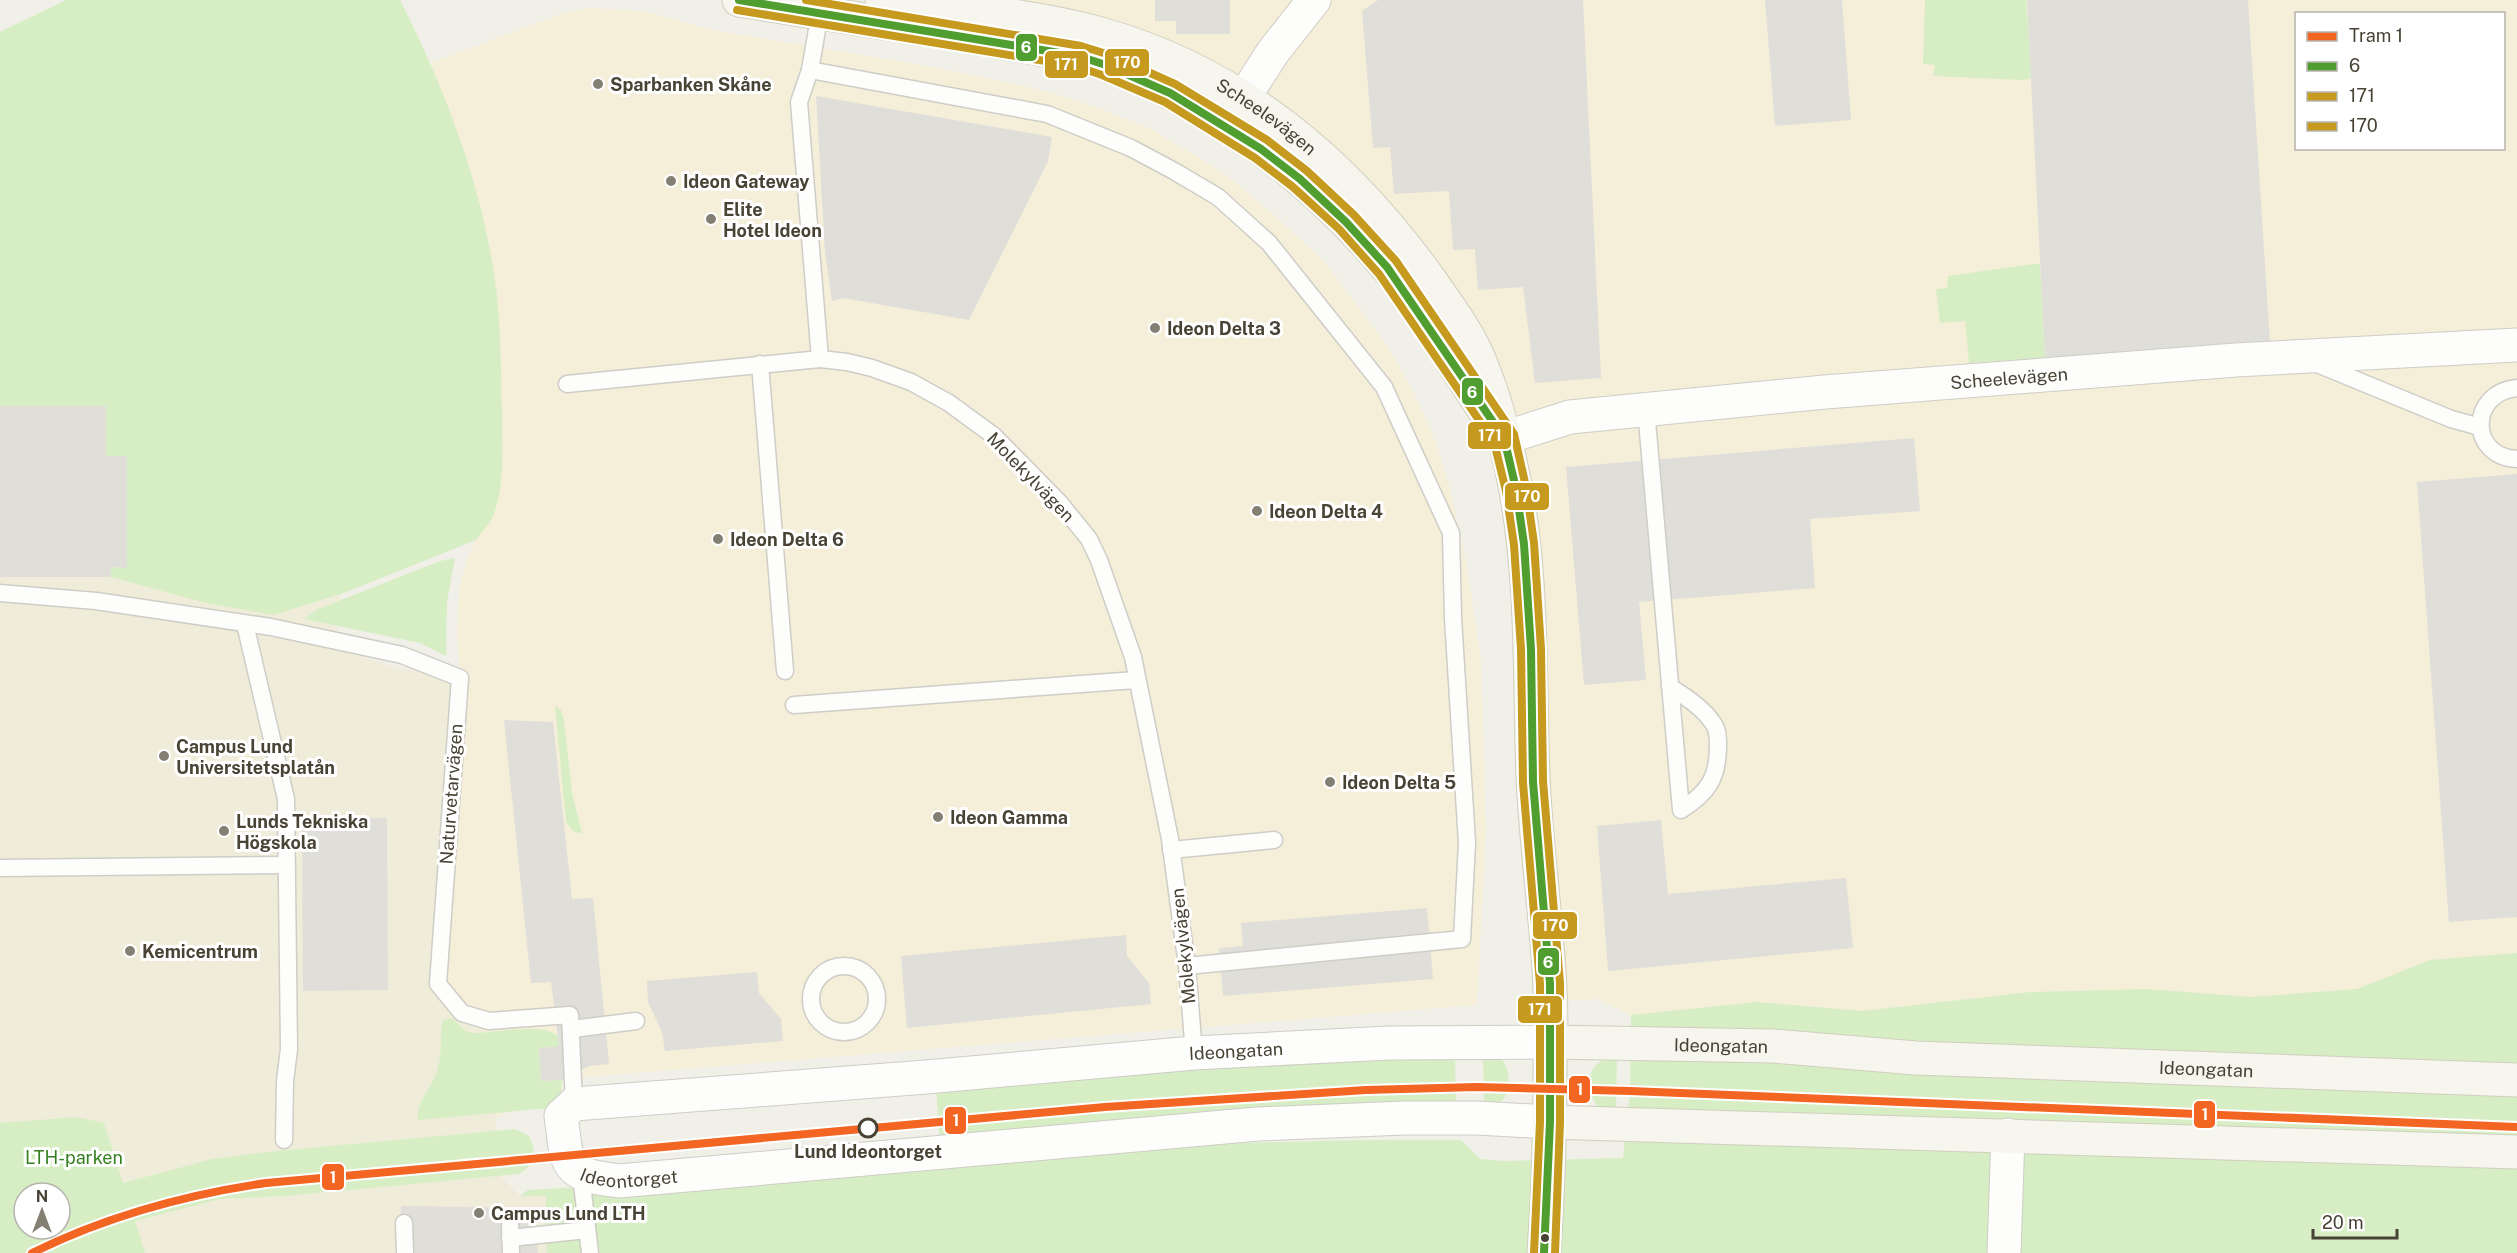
<svg xmlns="http://www.w3.org/2000/svg" width="2517" height="1253" font-family="'Public Sans',sans-serif">
  <style>
    .commercial { fill: #f5eed9; fill-rule: evenodd }
    .education { fill: #efedd9; fill-rule: evenodd }
    .green { fill: #d7eec5; fill-rule: evenodd }
    .parking { fill: #e0ded8 }
    .lines { fill: none; stroke-linecap: round; stroke-linejoin: round }
    .lane-casing { stroke: #cecdc6; stroke-width: 19 }
    .street-casing { stroke: #cecdc6; stroke-width: 35 }
    .secondary-casing { stroke: #d0cfbe; stroke-width: 35 }
    .lane { stroke: #fdfdfc; stroke-width: 16 }
    .street { stroke: #fdfdfc; stroke-width: 33 }
    .secondary { stroke: #f6f5ee; stroke-width: 33 }
    .bus-1-casing { stroke: #fff; stroke-width: 12 }
    .bus-2-casing { stroke: #fff; stroke-width: 12 }
    .bus-3-casing { stroke: #fff; stroke-width: 12 }
    .bus-1 { stroke: #509e2f; stroke-width: 8 }
    .bus-2 { stroke: #c59a1e; stroke-width: 8 }
    .bus-3 { stroke: #c59a1e; stroke-width: 8 }
    .tram-1-casing { stroke: #fff; stroke-width: 12 }
    .tram-1 { stroke: #f26522; stroke-width: 8 }
    .poi-dot { fill: #837f73; stroke: #fff; stroke-width: 2 }
    .stop-dot { fill: #fff; stroke: #484334; stroke-width: 3 }
    .bus-dot { fill: #484334; stroke: #fff; stroke-width: 2 }
    .labels { text-anchor: middle; dominant-baseline: central; stroke-width: 6; stroke-linejoin: round; paint-order: stroke }
    .poi-label { font-size: 18px; font-weight: bold; fill: #484334; stroke: #fff; text-anchor: start }
    .street-label { font-size: 18px; fill: #484334; stroke: #fff }
    .stop-label { font-size: 18px; font-weight: bold; fill: #484334; stroke: #fff }
    .park-label { font-size: 18px; fill: #358020; stroke: #fff }
    .line-badge { stroke: #fff; stroke-width: 2 }
    .badge-label { font-size: 16px; text-anchor: middle; font-weight: bold; fill: #fff }
  </style>
  <rect width="100%" height="100%" fill="#f0efe8"/>
  <!-- commercial -->
  <g class="commercial">
    <path d="M882,0H2517V953L2430,960L2357,989L2250,997L2146,989L2031,992L1862,1011L1757,1002L1631,1015L1597,999L1551,1001L1511,462L1308,146ZM2296,14H2504V148H2296Z"/>
    <path d="M590,8L644,11L713,30L939,68L1042,90L1093,106L1151,129L1221,171L1265,207L1324,261L1389,348L1415,395L1434,437L1449,484L1466,560L1481,659L1486,830L1477,1005L573,1078L495,1119L489,1022L462,1013L438,984L460,678L457,632L459,590L466,562L476,540L490,521L497,501V297L487,234L471,172L431,63L563,13Z"/>
  </g>
  <!-- education -->
  <path class="education" d="M358,365L336,648L397,668L460,678L438,984L462,1012L489,1021L500,1176L520,1196L546,1195L551,1253H0V396ZM24,1193H60V1229H24Z"/>
  <!-- green -->
  <g class="green">
    <path d="M66,0H400C447,93 485,192 497,296C501,335 501,375 502,414C502,446 506,493 490,522C486,528 480,534 476,540L344,593L273,615L206,603L111,577V567L127,568V456H106V406H0V32Z"/>
    <path d="M1925,0H2026L2032,78L2024,80L1933,76L1935,65L1923,64Z"/>
    <path d="M2034,264H2040L2045,358L1969,363L1965,321L1940,323L1936,289L1947,288L1948,276Z"/>
    <path d="M455,558L447,602L446,656L420,643L304,619L318,609L440,561Z"/>
    <path d="M555,706L561,710L564,721L572,793L582,833L574,832L566,822Z"/>
    <path d="M2517,953V1253H547L546,1196H520L528,1190C839,1173 1149,1136 1461,1140L1480,1159L1503,1161L1623,1158L1630,1091L1631,1015L1757,1002L1862,1011L2031,992L2146,989L2250,997L2357,989L2430,960Z"/>
    <path d="M452,1018L464,1030L471,1033C494,1034 541,1021 558,1036L559,1047L539,1048L541,1081L562,1080L561,1096L550,1108L418,1120C416,1100 434,1087 438,1067C442,1054 440,1038 442,1024L443,1020Z"/>
    <path d="M1455,1054L1456,1108L940,1146L936,1086L1252,1060Z"/>
    <path d="M1483,1054C1488,1055 1494,1055 1498,1057C1511,1064 1512,1091 1502,1101C1497,1105 1490,1107 1484,1109Z"/>
    <path d="M1617,1056L1616,1112L1597,1106C1583,1083 1588,1060 1617,1056Z"/>
    <path d="M77,1117L104,1123L123,1183L212,1159L276,1151L515,1129L529,1136C537,1152 535,1165 519,1174L286,1196L220,1199L135,1221L145,1253H0V1123ZM24,1193H60V1229H24Z"/>
  </g>
  <!-- parking -->
  <g class="parking">
    <path d="M1155,0H1230V34H1176V21H1155Z"/>
    <path d="M1378,0H1583L1601,378L1535,383L1523,287L1478,290L1475,249L1453,250L1449,191L1394,194L1390,147L1373,148L1362,11Z"/>
    <path d="M1765,0H1842L1851,120L1775,126Z"/>
    <path d="M2027,0H2248L2270,343L2045,358Z"/>
    <path d="M816,96L1052,137L1048,161L969,320L843,298L832,301L825,252Z"/>
    <path d="M0,406H106V456H127V568L111,567V577H0Z"/>
    <path d="M1914,438L1920,511L1810,519L1815,588L1639,602L1646,680L1584,685L1566,467Z"/>
    <path d="M2517,474V917L2449,922L2417,482Z"/>
    <path d="M504,720L553,722L572,899L593,898L609,1064L589,1066L562,1080L541,1081L539,1048L559,1046L551,982L531,983Z"/>
    <path d="M387,818L388,990L303,991L302,819Z"/>
    <path d="M1661,820L1668,894L1846,878L1853,948L1608,971L1597,826Z"/>
    <path d="M1427,908L1433,979L1223,996L1219,948L1243,946L1241,923Z"/>
    <path d="M1126,935L1127,956L1149,983L1151,1004L907,1028L901,956Z"/>
    <path d="M757,972L759,993L781,1019L783,1041L665,1051L662,1032L648,1002L647,981Z"/>
    <path d="M401,1206L521,1208V1222H535L538,1253H400Z"/>
  </g>
  <g class="lines">
    <defs>
      <g id="lane">
        <path d="M821,7L810,70L799,102L820,359L847,362L872,368L911,382L949,403L994,436L1059,502L1089,539L1099,560L1133,657L1170,839L1187,966L1194,1053"/>
        <path d="M810,70L1047,114L1131,148L1174,171L1218,197L1269,243L1384,387L1451,533L1453,618L1467,843L1462,939L1187,966"/>
        <path d="M2315,363L2451,419L2480,427"/>
        <path d="M760,364L785,671"/>
        <path d="M567,384L820,359"/>
        <path d="M2517,388C2468,393 2469,457 2517,459"/>
        <path d="M1646,409L1681,810C1708,793 1718,778 1718,746C1718,738 1718,729 1713,723C1703,708 1685,696 1670,687"/>
        <path d="M0,593L96,601L271,627L402,655L460,678L438,984L462,1013L489,1021L570,1015L574,1104"/>
        <path d="M245,624L286,799L289,1049L285,1081L284,1140"/>
        <path d="M794,705L1136,680"/>
        <path d="M1171,850L1274,840"/>
        <path d="M0,868L287,865"/>
        <circle cx="844" cy="999" r="33"/>
        <path d="M572,1029L636,1021"/>
        <path d="M581,1175L590,1253"/>
        <path d="M404,1223L405,1253"/>
        <path d="M510,1223L511,1253"/>
        <path d="M510,1238L587,1230"/>
      </g>
      <g id="street">
        <path d="M1228,122L1273,52L1314,0"/>
        <path id="s1" d="M1504,438L1570,417L1825,392L2236,360L2517,345"/>
        <path id="s2" d="M1550,1042L1389,1043L1194,1053L926,1077L574,1104L561,1116C568,1168 563,1174 619,1181L1258,1124L1405,1118H1477L1550,1122"/>
        <path d="M2004,1253L2008,1135"/>
      </g>
      <g id="secondary">
        <path d="M739,0C824,14 909,26 994,41C1031,48 1070,52 1105,64C1214,103 1312,178 1386,266C1424,310 1452,364 1486,412"/>
        <path id="s3" d="M882,0C955,10 1030,14 1101,34C1241,74 1346,163 1430,280C1448,306 1470,335 1481,364C1494,396 1504,432 1511,466C1534,568 1529,674 1533,777C1536,848 1547,919 1550,990C1552,1018 1550,1045 1550,1072C1550,1133 1548,1193 1544,1253"/>
        <path id="s4" d="M1550,1042L1773,1046L1916,1058L2517,1080"/>
        <path d="M1550,1122L2517,1152"/>
      </g>
    </defs>
    <!-- lane casing -->
    <use href="#lane" class="lane-casing"/>
    <!-- street casing -->
    <use href="#street" class="street-casing"/>
    <!-- secondary casing -->
    <use href="#secondary" class="secondary-casing"/>
    <!-- lane -->
    <use href="#lane" class="lane"/>
    <!-- street -->
    <use href="#street" class="street"/>
    <!-- secondary -->
    <use href="#secondary" class="secondary"/>
    <defs>
      <path id="bus-1" d="M739,0L1078,56L1106,65L1170,93L1261,149L1300,179L1346,222L1387,267L1504,438L1516,489L1524,544L1531,649L1533,782L1550,984V1122L1544,1253"/>
      <path id="bus-2" d="M737,10L1075,66L1102,75L1165,102L1255,158L1293,187L1339,229L1379,274L1494,442L1506,491L1514,545L1521,649L1523,783L1540,984V1122L1534,1253"/>
      <path id="bus-3" d="M806,0L1081,46L1110,55L1175,84L1267,140L1307,171L1354,215L1396,261L1514,434L1526,487L1534,543L1541,649L1543,781L1560,983V1122L1555,1253"/>
    </defs>
    <!-- bus-1 casing -->
    <use href="#bus-1" class="bus-1-casing"/>
    <!-- bus-2 casing -->
    <use href="#bus-2" class="bus-2-casing"/>
    <!-- bus-3 casing -->
    <use href="#bus-3" class="bus-3-casing"/>
    <!-- bus-1 -->
    <use href="#bus-1" class="bus-1"/>
    <!-- bus-2 -->
    <use href="#bus-2" class="bus-2"/>
    <!-- bus-3 -->
    <use href="#bus-3" class="bus-3"/>
    <defs>
      <path id="tram-1" d="M32,1253C107,1216 183,1195 266,1183L1105,1107L1366,1090L1477,1087L1630,1091L2517,1127"/>
    </defs>
    <!-- tram-1 casing -->
    <use href="#tram-1" class="tram-1-casing"/>
    <!-- tram-1 -->
    <use href="#tram-1" class="tram-1"/>
  </g>
  <!-- markers -->
  <g class="poi-dot">
    <circle cx="598" cy="84" r="6"/>
    <circle cx="671" cy="181" r="6"/>
    <circle cx="711" cy="219" r="6"/>
    <circle cx="1155" cy="328" r="6"/>
    <circle cx="1257" cy="511" r="6"/>
    <circle cx="718" cy="539" r="6"/>
    <circle cx="164" cy="756" r="6"/>
    <circle cx="1330" cy="782" r="6"/>
    <circle cx="938" cy="817" r="6"/>
    <circle cx="224" cy="831" r="6"/>
    <circle cx="130" cy="951" r="6"/>
    <circle cx="479" cy="1213" r="6"/>
  </g>
  <circle class="stop-dot" cx="868" cy="1128" r="9"/>
  <circle class="bus-dot" cx="1545" cy="1238" r="5"/>
  <g class="labels">
    <!-- poi labels -->
    <g class="poi-label">
      <text x="610" y="84">Sparbanken Skåne</text>
      <text x="683" y="181">Ideon Gateway</text>
      <text x="723" y="209">Elite<tspan x="723" dy="21">Hotel Ideon</tspan></text>
      <text x="1167" y="328">Ideon Delta 3</text>
      <text x="1269" y="511">Ideon Delta 4</text>
      <text x="730" y="539">Ideon Delta 6</text>
      <text x="176" y="746">Campus Lund<tspan x="176" dy="21">Universitetsplatån</tspan></text>
      <text x="1342" y="782">Ideon Delta 5</text>
      <text x="950" y="817">Ideon Gamma</text>
      <text x="236" y="821">Lunds Tekniska<tspan x="236" dy="21">Högskola</tspan></text>
      <text x="142" y="951">Kemicentrum</text>
      <text x="491" y="1213">Campus Lund LTH</text>
    </g>
    <!-- street labels -->
    <g class="street-label">
      <text stroke="none"><textPath href="#s3" startOffset="408">Scheelevägen</textPath></text>
      <text stroke="none"><textPath href="#s1" startOffset="510">Scheelevägen</textPath></text>
      <text transform="translate(1031 477) rotate(46)">Molekylvägen</text>
      <text transform="translate(451 794) rotate(-86)">Naturvetarvägen</text>
      <text transform="translate(1183 946) rotate(-96)">Molekylvägen</text>
      <text stroke="none"><textPath href="#s4" startOffset="171">Ideongatan</textPath></text>
      <text transform="translate(1236 1051) rotate(-3)">Ideongatan</text>
      <text stroke="none"><textPath href="#s4" startOffset="657">Ideongatan</textPath></text>
      <text stroke="none"><textPath href="#s2" startOffset="1108">Ideontorget</textPath></text>
    </g>
    <!-- stop labels -->
    <g class="stop-label">
      <text x="868" y="1151">Lund Ideontorget</text>
    </g>
    <!-- park labels -->
    <g class="park-label">
      <text x="74" y="1157">LTH-parken</text>
    </g>
  </g>
  <g class="line-badge">
    <rect x="1015" y="33" width="23" height="29" rx="6" fill="#509e2f"/>
    <rect x="1104" y="48" width="46" height="29" rx="6" fill="#c59a1e"/>
    <rect x="1044" y="50" width="45" height="29" rx="6" fill="#c59a1e"/>
    <rect x="1461" y="377" width="23" height="29" rx="6" fill="#509e2f"/>
    <rect x="1467" y="421" width="45" height="29" rx="6" fill="#c59a1e"/>
    <rect x="1504" y="482" width="46" height="29" rx="6" fill="#c59a1e"/>
    <rect x="1532" y="911" width="46" height="29" rx="6" fill="#c59a1e"/>
    <rect x="1537" y="947" width="23" height="29" rx="6" fill="#509e2f"/>
    <rect x="1517" y="995" width="46" height="29" rx="6" fill="#c59a1e"/>
    <rect x="1568" y="1075" width="23" height="29" rx="6" fill="#f26522"/>
    <rect x="2193" y="1100" width="23" height="29" rx="6" fill="#f26522"/>
    <rect x="944" y="1106" width="23" height="29" rx="6" fill="#f26522"/>
    <rect x="321" y="1163" width="24" height="28" rx="6" fill="#f26522"/>
  </g>
  <g class="badge-label">
    <text x="1026" y="53">6</text>
    <text x="1127" y="68">170</text>
    <text x="1066" y="70">171</text>
    <text x="1472" y="398">6</text>
    <text x="1490" y="441">171</text>
    <text x="1527" y="502">170</text>
    <text x="1555" y="931">170</text>
    <text x="1548" y="968">6</text>
    <text x="1540" y="1015">171</text>
    <text x="1580" y="1095">1</text>
    <text x="2205" y="1120">1</text>
    <text x="956" y="1126">1</text>
    <text x="333" y="1183">1</text>
  </g>
  <!-- legend -->
  <rect x="2295" y="12" width="210" height="138" fill="#ffffff" stroke="#b6b4ae" stroke-width="1.5"/>
  <rect x="2307" y="32" width="30" height="9" fill="#f26522" stroke="#b6b4ae" stroke-width="1.5"/>
  <text x="2349" y="42" font-size="18" fill="#484334">Tram 1</text>
  <rect x="2307" y="62" width="30" height="9" fill="#509e2f" stroke="#b6b4ae" stroke-width="1.5"/>
  <text x="2349" y="72" font-size="18" fill="#484334">6</text>
  <rect x="2307" y="92" width="30" height="9" fill="#c59a1e" stroke="#b6b4ae" stroke-width="1.5"/>
  <text x="2349" y="102" font-size="18" fill="#484334">171</text>
  <rect x="2307" y="122" width="30" height="9" fill="#c59a1e" stroke="#b6b4ae" stroke-width="1.5"/>
  <text x="2349" y="132" font-size="18" fill="#484334">170</text>
  <!-- north arrow -->
  <g transform="translate(42 1211)"><circle r="28" fill="#ffffff" stroke="#b6b4ae" stroke-width="1.5"/>
  <path d="M0-4.5L10 22L0 15L-10 22Z" fill="#837f73"/>
  <text y="-9" font-size="16" font-weight="bold" text-anchor="middle" fill="#484334">N</text>
  </g>
  <!-- scale -->
  <path d="M2313 1229v9h84v-9" fill="none" stroke="#484334" stroke-width="3"/>
  <text x="2322" y="1229" font-size="18" fill="#484334" stroke="#ffffff" stroke-width="4.5" paint-order="stroke">20 m</text>
</svg>
